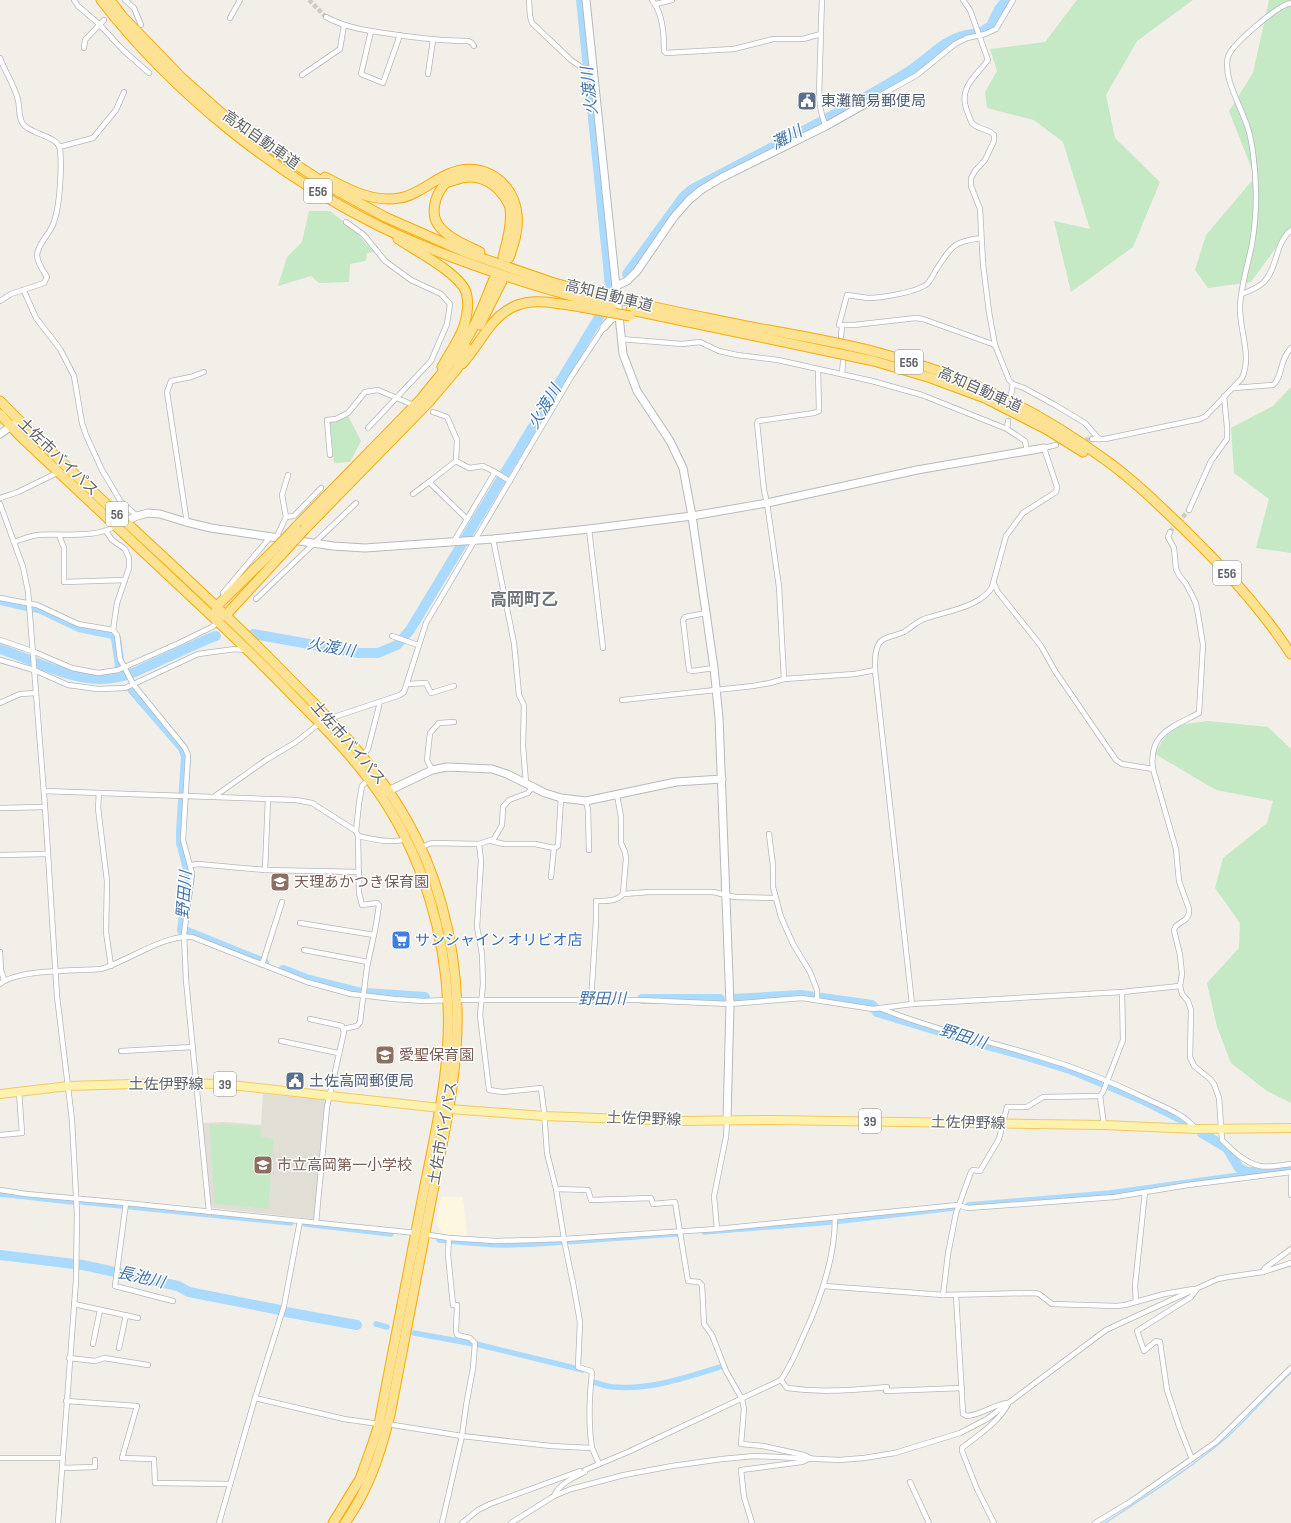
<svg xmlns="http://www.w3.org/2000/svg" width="1291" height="1523" font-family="'Sofia Sans Condensed','Noto Sans JP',sans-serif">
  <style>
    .commercial { fill: #fef7e0 }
    .education { fill: #e1ded6 }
    .green { fill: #c5e8c5 }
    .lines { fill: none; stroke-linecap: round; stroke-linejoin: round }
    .stream { stroke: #aadaff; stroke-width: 1.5 }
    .canal { stroke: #aadaff; stroke-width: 5.5 }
    .river { stroke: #aadaff; stroke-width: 10 }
    .street-tunnel { stroke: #ccccc8; stroke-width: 4.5; stroke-dasharray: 4.5 2; stroke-linecap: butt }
    .street-casing { stroke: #b5b8bc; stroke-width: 6 }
    .secondary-casing { stroke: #b6babf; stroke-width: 9 }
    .primary-casing { stroke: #f2c960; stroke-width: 10 }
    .highway-casing { stroke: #f9ab00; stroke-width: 11 }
    .street { stroke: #fff; stroke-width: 4.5 }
    .secondary { stroke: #fff; stroke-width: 7 }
    .primary { stroke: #fff2af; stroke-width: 8 }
    .highway { stroke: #fde293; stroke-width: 9 }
    .highway-bridge-casing { stroke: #f9ab00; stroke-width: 11; stroke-linecap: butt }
    .highway-bridge { stroke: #fde293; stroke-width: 9 }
    .labels { text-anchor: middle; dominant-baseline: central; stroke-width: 3; stroke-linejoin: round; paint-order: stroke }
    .shield { fill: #fff; stroke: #8f9295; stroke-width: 1 }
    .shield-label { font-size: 14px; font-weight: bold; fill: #5f6368 }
    .service-label { font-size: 15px; fill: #4e5e75; stroke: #fff; text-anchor: start }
    .street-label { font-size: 15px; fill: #5f6368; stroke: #fff }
    .education-label { font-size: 15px; fill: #785e54; stroke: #fff; text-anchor: start }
    .shop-label { font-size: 15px; fill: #366cbe; stroke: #fff; text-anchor: start }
    .water-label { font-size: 16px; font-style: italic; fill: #4174aa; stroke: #fff }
    .quarter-label { font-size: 17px; font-weight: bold; fill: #70757a; stroke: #fff }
  </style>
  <rect width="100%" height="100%" fill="#f1efe8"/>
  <!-- commercial -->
  <path class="commercial" d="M441,1197H463L467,1236L443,1234L436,1224Z"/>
  <!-- education -->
  <path class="education" d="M263,1094L324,1100L325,1102L315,1218L313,1219L213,1208L211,1204L203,1123L224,1122L261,1125Z"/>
  <!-- green -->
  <g class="green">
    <path d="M1077,0H1193L1137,41L1106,95L1115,138L1160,182L1133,247L1071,292L1054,221L1090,229L1063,142L1034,120L987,108L985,92L997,71L990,49L1045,42Z"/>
    <path d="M1269,0H1291V227L1251,282L1208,288L1195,270L1206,235L1255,177L1229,111L1253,73Z"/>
    <path d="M309,211H330L353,229L374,252L367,253L366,261L350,264L349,282L319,283L311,276L278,286L287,257L302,242Z"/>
    <path d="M1291,387V553L1256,548L1269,499L1234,473L1231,428L1273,406Z"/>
    <path d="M348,416L361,441L350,462L334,463L330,422Z"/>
    <path d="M1208,721L1268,727L1291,749V1103L1267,1091L1231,1063L1217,1027L1207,983L1239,948L1240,923L1215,888L1223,858L1267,823L1273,801L1216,790L1155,754L1171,726Z"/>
    <path d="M225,1124L261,1127V1137L274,1139L268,1209L215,1204L209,1125Z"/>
  </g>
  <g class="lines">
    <!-- stream -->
    <path class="stream" d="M1105,1523C1146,1496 1189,1470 1226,1438C1249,1418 1268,1393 1291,1373"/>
    <!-- canal -->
    <g class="canal">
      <path d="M0,1194L72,1202"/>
      <path d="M82,1202L291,1223"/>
      <path d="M968,1205L1110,1193L1261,1172"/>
      <path d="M305,1224L391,1234"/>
      <path d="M704,1232L832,1222L954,1208"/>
      <path d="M439,1240C461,1242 483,1245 506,1245C563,1244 620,1237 677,1234"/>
      <path d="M376,1324L387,1327"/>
      <path d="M414,1333L474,1344"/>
      <path d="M476,1344L583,1370"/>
      <path d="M592,1382C599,1383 606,1387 613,1387C650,1390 685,1378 720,1367"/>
    </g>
    <!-- river -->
    <g class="river">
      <path d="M581,0L609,276L610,300"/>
      <path d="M981,32L991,26L999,9L1007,0"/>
      <path d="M627,274L684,196L691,190C764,151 838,115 908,72C930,58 946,36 973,34"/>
      <path d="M0,600L27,606"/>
      <path d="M32,607L39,608L79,627L113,634L116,638L120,667"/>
      <path d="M253,634L359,653H378L397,645L410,630L607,304"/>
      <path d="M0,649C47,664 85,692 135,672L210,638L216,636"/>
      <path d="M132,689L183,748L186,757L181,831V843L190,876L182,930L264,963"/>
      <path d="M283,970L306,979L362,993"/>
      <path d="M366,993L425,997"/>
      <path d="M642,999H720"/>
      <path d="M733,999L801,995L872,1005L877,1012L980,1043L1024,1055L1070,1069L1144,1100L1184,1120"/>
      <path d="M1202,1133L1227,1148L1239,1168L1247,1172H1261L1291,1168"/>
      <path d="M0,1255L83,1265L178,1286L189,1292L280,1310"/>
      <path d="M286,1312L357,1325"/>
    </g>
    <!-- street-tunnel -->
    <g class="street-tunnel">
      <path d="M309,0L326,17"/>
      <path d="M1079,441L1092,439"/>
      <path d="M1170,532L1189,510"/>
    </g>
    <defs>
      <g id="street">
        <path d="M74,0L78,6L99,24L123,50L149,73"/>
        <path d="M125,0L134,8L141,25"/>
        <path d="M529,0L530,16L532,23L571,60L584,69L593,68"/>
        <path d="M652,0C663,14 664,34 664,51L666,53L734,49L773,39H803L821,34"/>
        <path d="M822,0C821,20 821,39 820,59C820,81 816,106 826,126"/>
        <path d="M963,0L970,10L988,60C975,77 958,88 967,111C969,115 970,120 972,123C978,130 988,128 994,135V141L985,160L975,171L971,178V186L980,209L983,264L989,312L995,345L1009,380L1013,384L1011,395"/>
        <path d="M656,4L672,0"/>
        <path d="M326,17C346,28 369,31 391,34C417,38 442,41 468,41L472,43L474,46"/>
        <path d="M230,18L240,0"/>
        <path d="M371,31L361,74L383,83L400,35"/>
        <path d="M84,48L85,40L104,20"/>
        <path d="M0,58C5,72 15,86 18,100C20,108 18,117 23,124C30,134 58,136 60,149C62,167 60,205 54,222C51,233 38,243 37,255C37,262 43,271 47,277L44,283L11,294L0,301"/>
        <path d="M428,74L433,40"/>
        <path d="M302,75L340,49L344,25"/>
        <path d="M865,104L917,75L955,44L967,38L985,34L996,29L1013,0"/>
        <path d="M59,147L93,138L116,110L124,92"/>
        <path d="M346,222L364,235L385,261L411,280L441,294L450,304L447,324L431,361L368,428"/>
        <path d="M981,238C952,242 952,246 936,270C934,274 931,279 928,283C919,292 881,298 868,298C861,297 854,296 847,295L839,325H854L916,318L923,319L995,345"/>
        <path d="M24,291L36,318L60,349L74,376L82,423L86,435L102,470L121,502L137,516"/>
        <path d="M1242,294C1249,291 1258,288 1264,282C1278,267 1275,243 1291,230"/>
        <path d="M841,336L842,326"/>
        <path d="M621,339L682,344L700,342L719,351L737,355L778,360L872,381L922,395L1007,429L1025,441L1027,451"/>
        <path d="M842,374L843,362"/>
        <path d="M1013,384L1024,388L1055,405L1085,423L1099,439"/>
        <path d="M1234,388L1273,385C1283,377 1279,360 1291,348"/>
        <path d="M433,412L447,417L457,440L456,461"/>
        <path d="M1007,429L1008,421"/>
        <path d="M1092,439H1105L1200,419L1206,416L1242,378C1252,356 1240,332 1240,309C1240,288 1248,265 1252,244C1257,214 1257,182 1253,153C1252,146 1251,139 1249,132C1244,111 1222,78 1228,57C1231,45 1278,5 1291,3"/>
        <path d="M330,455L327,420L336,419L348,413L365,392L378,390L411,404"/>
        <path d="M413,494L429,482"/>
        <path d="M0,498L18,492L59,472"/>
        <path d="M0,504L23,567L28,591L45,807L57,996L72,1120L77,1214L76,1280L58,1523"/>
        <path d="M1189,510L1211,461L1227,439V427L1224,396"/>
        <path d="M286,517L282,495L288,475"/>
        <path d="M467,519L429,482L456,461L469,468L483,466L495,472"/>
        <path d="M187,523L167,392L171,381L191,377L204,372"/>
        <path d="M589,529L603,648"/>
        <path d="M106,531L112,540L125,549L129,558V568L117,603L113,630"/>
        <path d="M1170,532L1168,537L1174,548L1176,569L1179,575L1186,584L1192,595L1196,604L1198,614L1203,645L1199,713C1173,727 1148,733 1153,769L1176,849L1179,881L1189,909V914L1186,919L1176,926L1174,930L1180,955L1182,974L1180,986L1182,994L1188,1001L1191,1010L1190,1057L1194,1066L1210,1079L1214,1084L1219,1098L1222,1140C1232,1150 1245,1163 1260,1166C1269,1168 1281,1165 1291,1164"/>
        <path d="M59,535L64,548V582L125,580"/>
        <path d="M277,536L286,517L294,516L321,488"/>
        <path d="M493,539L514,643L519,695L524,705L523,746L526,783"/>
        <path d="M454,541L495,472L510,481"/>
        <path d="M14,542C22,539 30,536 38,535C64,533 93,539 116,526"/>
        <path d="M992,587L1006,536L1023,513L1056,492L1057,487L1044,448L1056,445"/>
        <path d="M223,593L271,536"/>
        <path d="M0,598L37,605L78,624L113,630L117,635L120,659L133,684L185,748L188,755L183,840L192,873L184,934L186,980L209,1212"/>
        <path d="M256,599L356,503"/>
        <path d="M706,613L685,617L683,620L689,670L692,671L714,668"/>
        <path d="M392,636L418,645"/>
        <path d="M0,640L32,651L72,668L98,673L118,670L177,644L212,627L218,622"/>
        <path d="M0,660L34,670L68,685L98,689L125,688L198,654L235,649L246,650"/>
        <path d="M784,679L779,587L767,503L764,490L757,423L758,421L814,413L819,411L818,369"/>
        <path d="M407,684L426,683L431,693L454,686"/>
        <path d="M622,700L753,686L770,683L784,679L855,674L875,670"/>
        <path d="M0,703L20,694L36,693"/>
        <path d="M328,719L400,695L404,692L426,623L571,377L604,327"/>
        <path d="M363,755L368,749L379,706V702"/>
        <path d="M432,770L427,760L430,733L439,723L454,722"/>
        <path d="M44,791L296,800L312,803L356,831L358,836L359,893L362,905L377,903L379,905L376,925L367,967L360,1022L357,1026L343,1029"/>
        <path d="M99,793L98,808L107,881L106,932L111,966"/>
        <path d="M617,795L621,817V843L625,852L626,859L623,894"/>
        <path d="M215,796L266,760L296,742L320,723"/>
        <path d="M586,801L588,810L589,850"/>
        <path d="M0,808L45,807"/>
        <path d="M356,831L359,803L362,786L369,779"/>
        <path d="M769,834L773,866V887L781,917L793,944L810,972L817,990V1000"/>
        <path d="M358,836C372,839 392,844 406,839"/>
        <path d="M491,841L504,844H535L554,848L551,877"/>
        <path d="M479,844L481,861L477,927L482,954L483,984L480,1015L489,1090L503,1092L541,1088L544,1111L547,1153L556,1189L565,1245L574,1288L580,1322L578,1367L591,1371L592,1373C589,1399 588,1422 592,1448"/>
        <path d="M421,847L432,843L479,844L494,839L502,825L503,807L509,800L528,793L533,786"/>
        <path d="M554,848L558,846L561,798"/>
        <path d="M0,855L48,854"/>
        <path d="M191,865L198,864L265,870L268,799"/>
        <path d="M265,870L359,872"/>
        <path d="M300,923L374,935"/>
        <path d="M304,950L368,962"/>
        <path d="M0,952L1,970L4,980"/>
        <path d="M262,965L282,902"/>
        <path d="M0,984C17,969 77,971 101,969C128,961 165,934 192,937L307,982L351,994L394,999L424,1001L449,1000"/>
        <path d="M456,1000H638L730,1004L802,998L873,1009L912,1004L1122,992L1180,986"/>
        <path d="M591,1001L596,921V901C605,901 616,902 623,894L650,892H713L735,897L776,898"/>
        <path d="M912,1004L875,670C875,661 874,644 884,639C890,636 897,635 904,632C911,628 916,622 924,619C947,611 983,607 994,584L998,592L1041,646L1055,671L1116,760L1122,764L1153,769"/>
        <path d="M880,1008C931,1029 985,1040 1037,1056C1075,1067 1112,1082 1147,1099C1164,1107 1184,1114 1196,1129"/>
        <path d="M310,1019L342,1026L344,1032L327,1107L316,1223"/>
        <path d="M281,1041L338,1053"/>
        <path d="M121,1051L193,1047"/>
        <path d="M1104,1125L1100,1096L1103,1092L1123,1040L1122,992"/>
        <path d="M0,1135L22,1133L19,1092"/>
        <path d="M1291,1172V1195"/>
        <path d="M556,1189L588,1190L591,1200L651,1198L653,1204L675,1202L688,1281L699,1282L702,1285L704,1324L712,1335L726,1371L742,1399L744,1409L741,1444L763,1446L804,1455L810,1458"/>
        <path d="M0,1190L26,1194L126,1203L416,1233"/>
        <path d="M126,1203L115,1286L173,1301"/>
        <path d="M717,1229L714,1196L726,1137L727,1120"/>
        <path d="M423,1234L449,1238L496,1241L564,1239L717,1229L958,1205L968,1208L1115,1197L1188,1185L1291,1172"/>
        <path d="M1263,1272L1265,1268L1291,1249"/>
        <path d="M824,1286L943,1295L1035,1293L1039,1294L1052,1304L1117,1306L1125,1305L1164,1294L1193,1289"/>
        <path d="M943,1295L948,1254L956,1213L971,1172L973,1170L980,1171L999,1139L1007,1107H1027L1043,1097L1100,1096"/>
        <path d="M956,1295L963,1414L967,1416C982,1415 994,1404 1008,1403"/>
        <path d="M1136,1302L1135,1286L1145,1192"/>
        <path d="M74,1304L138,1318"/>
        <path d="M93,1344L100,1310"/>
        <path d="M119,1348L126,1315"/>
        <path d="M69,1358L95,1361L104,1358L148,1365"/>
        <path d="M781,1380L787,1388C822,1393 852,1390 887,1387L886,1391L962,1388"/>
        <path d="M255,1398L344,1419L379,1424"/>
        <path d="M66,1401L137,1406L122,1458L154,1459L155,1483L230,1484"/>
        <path d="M387,1424L462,1436L551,1446L592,1448L599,1464"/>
        <path d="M0,1458H62"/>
        <path d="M1192,1459L1179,1426L1167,1390L1160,1342L1156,1341L1144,1351L1137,1331L1191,1297L1197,1289"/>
        <path d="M62,1468L95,1467V1460"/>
        <path d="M910,1482L929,1523"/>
        <path d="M554,1496C559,1484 574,1477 585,1472V1470L628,1452L781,1380C790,1367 796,1353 802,1339C820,1301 835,1260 835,1218"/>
        <path d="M219,1523L255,1398L284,1306L300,1221"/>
        <path d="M442,1523L462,1436L466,1406L473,1368L475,1343L470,1338L457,1335L456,1331L457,1305H453L448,1255L449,1238"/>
        <path d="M462,1523L478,1510L490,1504L580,1471"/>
        <path d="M511,1523L554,1496L571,1489L624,1475L672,1466L722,1459L755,1456L839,1460L864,1458L895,1453L960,1433L987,1419L1106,1330L1169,1301L1218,1279L1228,1277L1263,1272L1291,1263"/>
        <path d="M752,1523L744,1497L741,1470L802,1462L808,1459"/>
        <path d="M994,1523L977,1489L962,1451V1448C978,1435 998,1423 1008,1404"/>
        <path d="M1095,1523L1130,1502L1216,1442L1291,1368"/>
      </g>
      <g id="secondary">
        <path d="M586,0L623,354L637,391L670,441L683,468L692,516L714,668L719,718L728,951L730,1004L727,1120"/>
        <path d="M616,286L627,281L637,271L674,217L689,200L701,190L721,178L826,126L865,104"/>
        <path d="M604,327L611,319L619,315"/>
        <path d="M0,434L14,424"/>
        <path d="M122,523L137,516L148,513L160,514L186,522L211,528L333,546L365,548L493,539L589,529L692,516L767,503L917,470L1044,448"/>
        <path d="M384,793L432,770L447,767L492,769L507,774L545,793L561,798L586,801L676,782L722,779"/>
      </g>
      <path id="primary" d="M0,1094L69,1086L165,1083L222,1084L449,1109L544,1116L677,1121L770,1120L1104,1125L1196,1129L1291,1128"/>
      <g id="highway">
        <path d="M101,0C173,93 275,175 381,227C446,258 516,281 586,300"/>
        <path d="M110,0L122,16L181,77L235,125L332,188L385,217L467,253L554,283L590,292"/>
        <path d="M325,177C347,189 373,203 400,198C418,195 434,179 451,173C482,160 514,182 517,214C519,229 514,244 509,258"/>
        <path d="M398,239C416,251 459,273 466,292C469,302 467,316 464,326C459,340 449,354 442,367"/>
        <path d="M480,252C466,245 445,237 437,223C433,216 434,206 436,199C438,194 441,187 446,183C448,182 452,181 455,180C473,173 491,179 503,195C506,199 509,204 510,208C512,225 507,241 503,257"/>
        <path d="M632,302C670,311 708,318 746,326C790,334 833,341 876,352C913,362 951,374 986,390C1028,408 1070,434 1107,461C1136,482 1162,508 1188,533C1226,570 1262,610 1291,654"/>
        <path d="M631,310L874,361L931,378L985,398L1046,429L1083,452"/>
        <path d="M480,325L502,281"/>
        <path d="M462,364C472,353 479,341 488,329C514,293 542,301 581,307"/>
        <path d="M0,401C92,496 194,580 286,675C329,718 371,760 402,812C437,870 455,939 457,1007C459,1069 445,1130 433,1191C419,1266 404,1340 390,1415C380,1455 369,1489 345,1523"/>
        <path d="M0,414L20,436C85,497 150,558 215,619C244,646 271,673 298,701C330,733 361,765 385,802C424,862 445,935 448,1006C451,1067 436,1130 424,1190C409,1268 394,1346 379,1424L372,1446L360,1479L333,1523"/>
        <path d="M296,527L421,399C437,378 456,359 469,335C479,318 486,298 494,279"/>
        <path d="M305,529L428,403L457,369L467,348"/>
        <path d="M216,611L217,606L276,548"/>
        <path d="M221,616L226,615L284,552"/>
      </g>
    </defs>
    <!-- street casing -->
    <use href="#street" class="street-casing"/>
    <!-- secondary casing -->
    <use href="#secondary" class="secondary-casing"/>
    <!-- primary casing -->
    <use href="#primary" class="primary-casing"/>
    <!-- highway casing -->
    <use href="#highway" class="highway-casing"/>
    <!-- street -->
    <use href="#street" class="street"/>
    <!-- secondary -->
    <use href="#secondary" class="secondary"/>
    <!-- primary -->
    <use href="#primary" class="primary"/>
    <!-- highway -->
    <use href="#highway" class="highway"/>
    <defs>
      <g id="highway-bridge">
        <path d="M590,292L632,302"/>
        <path d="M586,300L612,306"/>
        <path d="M581,307L630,316"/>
        <path d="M276,548L296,527"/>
        <path d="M284,552L305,529"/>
      </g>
    </defs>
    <!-- highway-bridge casing -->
    <use href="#highway-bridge" class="highway-bridge-casing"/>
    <!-- highway-bridge -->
    <use href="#highway-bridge" class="highway-bridge"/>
  </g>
  <!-- icons -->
  <defs>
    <symbol id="civic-square" viewBox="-11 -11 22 22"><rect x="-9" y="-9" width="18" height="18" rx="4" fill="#5c6f8a" stroke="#fff"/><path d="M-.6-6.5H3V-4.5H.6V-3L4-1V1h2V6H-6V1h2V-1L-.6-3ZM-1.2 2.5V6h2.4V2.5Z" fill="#fff"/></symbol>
    <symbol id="school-square" viewBox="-11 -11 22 22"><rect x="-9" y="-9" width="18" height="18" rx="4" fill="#8d6e63" stroke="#fff"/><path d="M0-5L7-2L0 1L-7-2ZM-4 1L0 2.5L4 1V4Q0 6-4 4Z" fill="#fff"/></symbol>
    <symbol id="supermarket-square" viewBox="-11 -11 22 22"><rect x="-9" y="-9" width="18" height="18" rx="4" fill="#3f7fe0" stroke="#fff"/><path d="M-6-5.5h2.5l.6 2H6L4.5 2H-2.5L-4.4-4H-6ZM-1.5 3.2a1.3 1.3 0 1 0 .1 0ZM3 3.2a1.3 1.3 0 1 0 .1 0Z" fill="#fff"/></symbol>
  </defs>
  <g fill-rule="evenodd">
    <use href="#civic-square" x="796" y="90" width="22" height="22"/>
    <use href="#school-square" x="269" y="871" width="22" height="22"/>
    <use href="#supermarket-square" x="390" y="929" width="22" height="22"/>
    <use href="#school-square" x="374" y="1044" width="22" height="22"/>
    <use href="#civic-square" x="284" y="1070" width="22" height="22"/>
    <use href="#school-square" x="252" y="1154" width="22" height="22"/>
  </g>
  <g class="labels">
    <!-- shield labels -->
    <g class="shield">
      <rect x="304" y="179" width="28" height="24" rx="3"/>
      <rect x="895" y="350" width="28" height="24" rx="3"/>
      <rect x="106" y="502" width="22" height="24" rx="3"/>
      <rect x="1213" y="561" width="28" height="24" rx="3"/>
      <rect x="214" y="1072" width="22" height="24" rx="3"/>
      <rect x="859" y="1109" width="22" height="24" rx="3"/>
    </g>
    <g class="shield-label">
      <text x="318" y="191">E56</text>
      <text x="909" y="362">E56</text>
      <text x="117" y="514">56</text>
      <text x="1227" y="573">E56</text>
      <text x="225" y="1084">39</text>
      <text x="870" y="1121">39</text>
    </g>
    <!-- service labels -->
    <g class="service-label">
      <text x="821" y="101">東灘簡易郵便局</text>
      <text x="309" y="1081">土佐高岡郵便局</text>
    </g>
    <!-- street labels -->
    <g class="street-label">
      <text transform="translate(261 140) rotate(35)">高知自動車道</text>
      <text transform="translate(609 296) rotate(14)">高知自動車道</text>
      <text transform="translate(980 390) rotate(24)">高知自動車道</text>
      <text transform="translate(58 457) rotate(44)">土佐市バイパス</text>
      <text transform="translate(348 743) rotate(49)">土佐市バイパス</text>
      <text x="166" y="1084">土佐伊野線</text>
      <text transform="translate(644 1119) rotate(2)">土佐伊野線</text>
      <text transform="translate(968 1123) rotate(1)">土佐伊野線</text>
      <text transform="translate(443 1133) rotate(-80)">土佐市バイパス</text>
    </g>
    <!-- education labels -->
    <g class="education-label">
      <text x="294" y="882">天理あかつき保育園</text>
      <text x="399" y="1055">愛聖保育園</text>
      <text x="277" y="1165">市立高岡第一小学校</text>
    </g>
    <!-- shop labels -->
    <g class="shop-label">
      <text x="415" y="940">サンシャイン オリビオ店</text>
    </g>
    <!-- water labels -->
    <g class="water-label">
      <text transform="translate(590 91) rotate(-96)">火渡川</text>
      <text transform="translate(787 138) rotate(-28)">灘川</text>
      <text transform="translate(545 407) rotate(-59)">火渡川</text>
      <text transform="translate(331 648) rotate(10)">火渡川</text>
      <text transform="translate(185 895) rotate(-86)">野田川</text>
      <text x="602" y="999">野田川</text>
      <text transform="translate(963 1037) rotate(17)">野田川</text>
      <text transform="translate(141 1278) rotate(13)">長池川</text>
    </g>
    <!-- quarter labels -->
    <g class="quarter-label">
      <text x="524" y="600">高岡町乙</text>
    </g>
  </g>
</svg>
